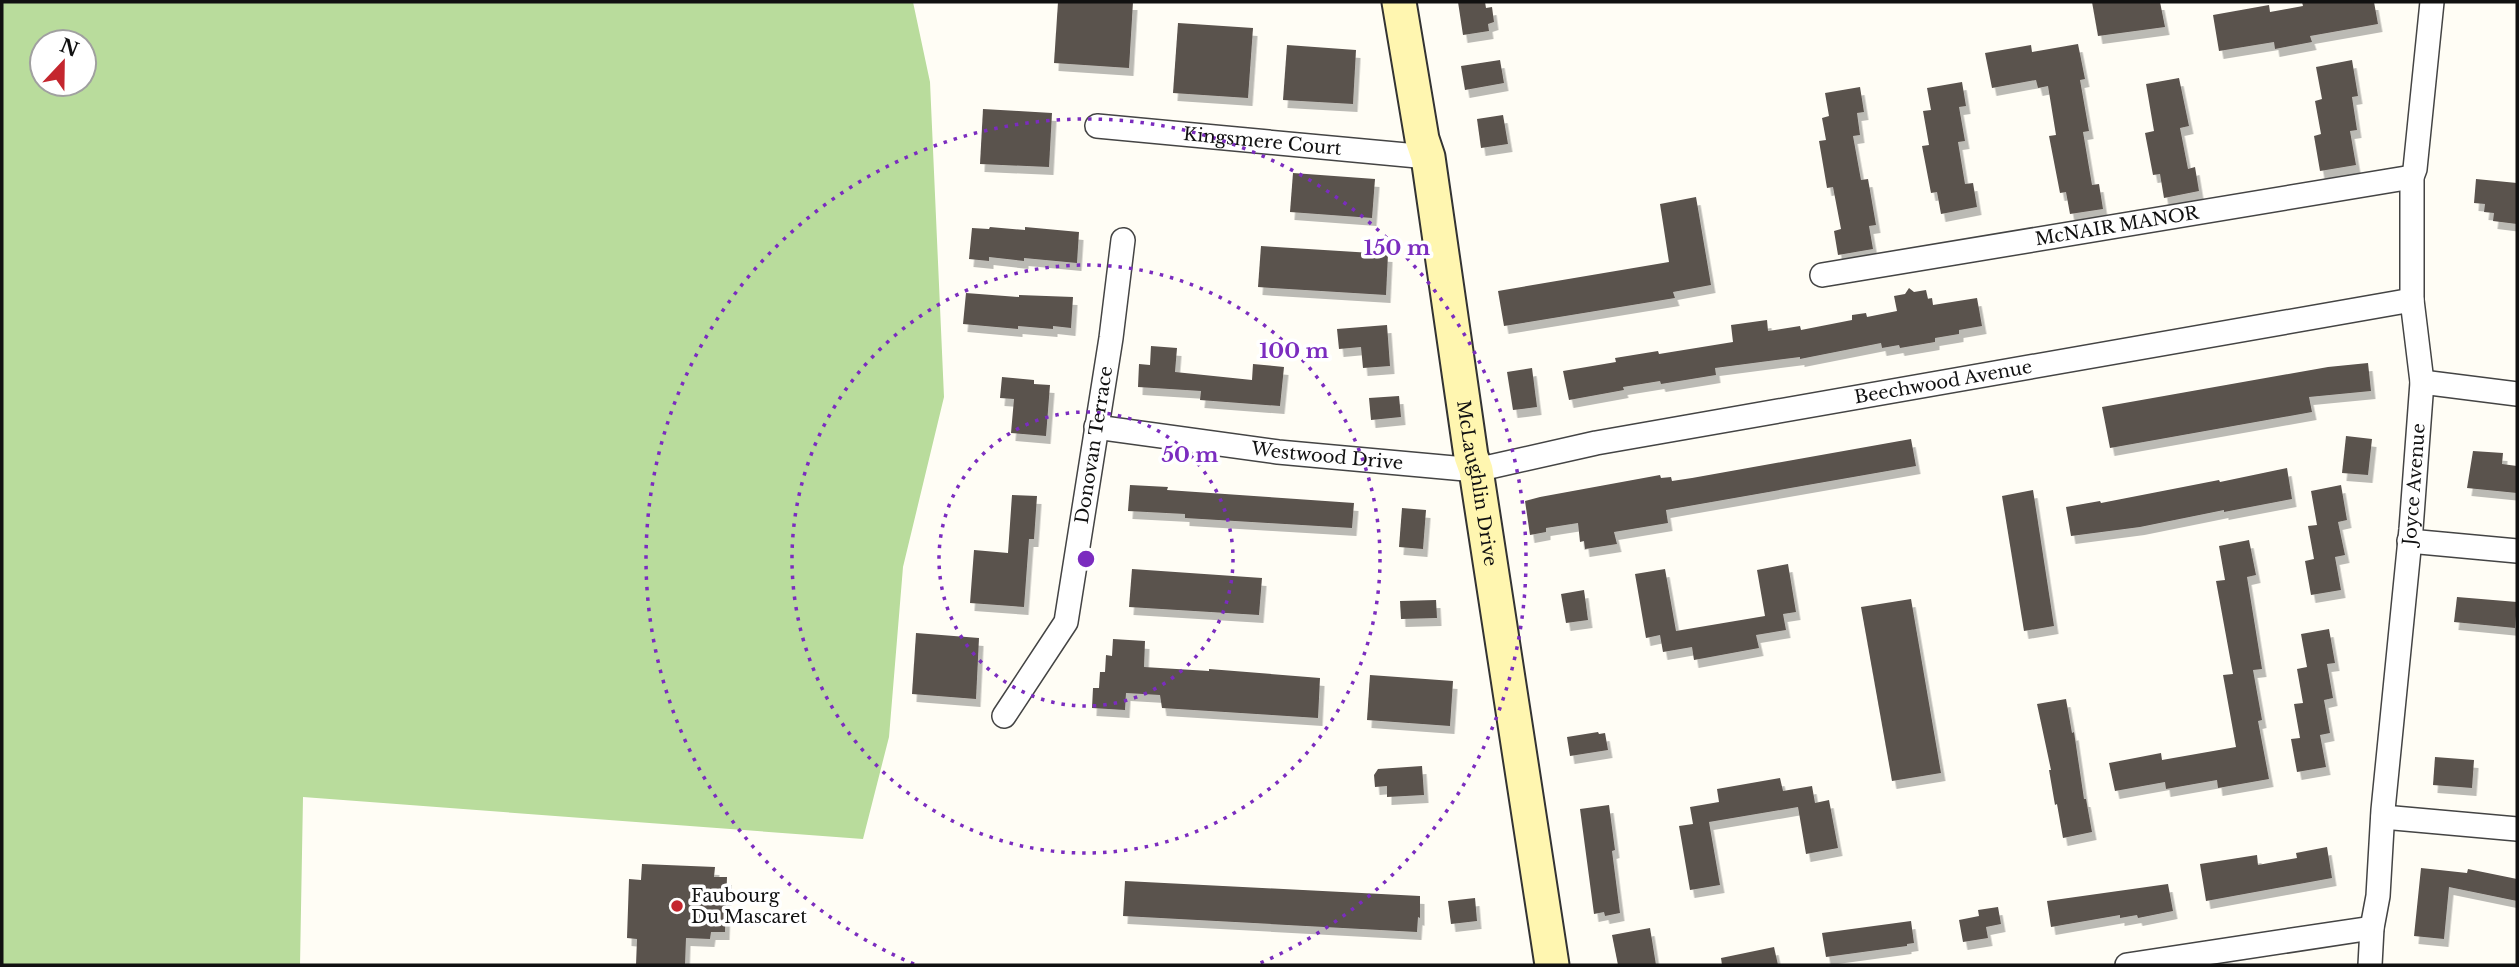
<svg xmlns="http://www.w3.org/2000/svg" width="2519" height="967" font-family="'Libre Baskerville',serif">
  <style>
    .forest { fill: #b9dc9c; fill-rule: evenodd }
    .building { fill: #5a524d; filter: url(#shadow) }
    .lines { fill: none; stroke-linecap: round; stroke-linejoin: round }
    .street-casing { stroke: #444; stroke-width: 26 }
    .secondary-casing { stroke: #333; stroke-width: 37 }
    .street { stroke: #fff; stroke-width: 23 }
    .secondary { stroke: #fff6b0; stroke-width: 33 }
    .ring { fill: none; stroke: #7b2cbf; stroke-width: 3.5; stroke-dasharray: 3.5 7 }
    .poi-dot { fill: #c4262e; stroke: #fff; stroke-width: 2.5 }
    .labels { text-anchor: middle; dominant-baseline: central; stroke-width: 7; stroke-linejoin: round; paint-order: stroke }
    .street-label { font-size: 18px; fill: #111; stroke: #fff }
    .poi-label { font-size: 18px; fill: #111; stroke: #fff; text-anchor: start }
    .centre { fill: #7b2cbf; stroke: #fff; stroke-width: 3.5 }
    .ring-label { font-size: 21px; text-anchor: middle; font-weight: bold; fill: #7b2cbf; stroke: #fff; stroke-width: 7; stroke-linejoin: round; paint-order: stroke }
  </style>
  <defs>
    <filter id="shadow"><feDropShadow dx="4.5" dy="8" stdDeviation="0" flood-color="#0004"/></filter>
  </defs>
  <rect width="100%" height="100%" fill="#fffdf5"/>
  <!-- forest -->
  <path class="forest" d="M2,2H913L930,82L944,397L903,567L889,737L863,839L303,797L300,965H2ZM42,42H84V84H42Z"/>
  <!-- building -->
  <g class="building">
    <path d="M1058,2H1133L1129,68L1054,63Z"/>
    <path d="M1458,2H1485L1486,8L1492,7L1494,22L1488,24L1489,31L1463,35Z"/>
    <path d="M2092,2H2160L2165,27L2098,36Z"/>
    <path d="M2302,2H2374L2378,24L2310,36L2312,42L2275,49L2274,42L2219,51L2213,15L2269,5L2270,12L2303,6Z"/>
    <path d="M1178,23L1253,28L1248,98L1173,93Z"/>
    <path d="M2078,44L2085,79L2080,80L2089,131L2083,132L2092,185L2099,184L2103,209L2070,214L2066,192L2060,193L2049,136L2056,135L2048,86L2038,88L2036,80L1992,88L1985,53L2031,45L2032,52Z"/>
    <path d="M1287,45L1356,50L1353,104L1283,100Z"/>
    <path d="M1500,60L1504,83L1465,90L1461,66Z"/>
    <path d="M2352,60L2358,96L2352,97L2357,130L2350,131L2356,165L2320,171L2314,136L2321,134L2315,101L2322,99L2316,67Z"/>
    <path d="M2179,78L2189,126L2180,128L2188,169L2195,167L2199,191L2164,198L2160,174L2153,175L2145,133L2154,131L2146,84Z"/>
    <path d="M1962,82L1966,106L1959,107L1965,141L1958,142L1965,184L1973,183L1977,207L1941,214L1937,192L1931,193L1922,146L1929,145L1923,111L1931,110L1927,88Z"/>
    <path d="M1860,87L1864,112L1857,113L1860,135L1853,136L1861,180L1868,179L1876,225L1869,226L1873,249L1838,255L1834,231L1841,229L1833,187L1827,188L1819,141L1826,140L1822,118L1829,116L1825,93Z"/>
    <path d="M983,109L1052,113L1049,167L980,164Z"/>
    <path d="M1503,115L1508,144L1481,148L1477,119Z"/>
    <path d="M1293,173L1375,179L1372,218L1290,212Z"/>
    <path d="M2476,179L2517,183V224L2493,221L2494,213L2484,212L2485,204L2474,203Z"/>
    <path d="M1696,197L1711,285L1673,292L1675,298L1504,326L1498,291L1669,262L1660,204Z"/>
    <path d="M990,227L1025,230V227L1079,232L1077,263L1024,258V261L989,257V261L969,259L972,228L989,229Z"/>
    <path d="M1261,246L1388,254L1386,295L1258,287Z"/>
    <path d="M1909,288L1914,292L1926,290L1928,299L1932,298L1933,305L1977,298L1982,326L1959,330V334L1935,338V342L1900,348L1899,345L1882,348L1881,343L1800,359V357L1715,368L1716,375L1661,384L1660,381L1623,387L1624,390L1569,400L1563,371L1616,362L1615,358L1658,351L1659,354L1733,342L1731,325L1767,320L1768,331L1800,326L1801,330L1852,320V315L1866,313L1867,317L1897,311L1894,296L1905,294Z"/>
    <path d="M966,293L1019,297V295L1073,297L1071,328L1053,326V329L1018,326V329L963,324Z"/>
    <path d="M1387,325L1390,366L1363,368L1361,347L1339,349L1337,329Z"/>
    <path d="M1151,346L1177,348L1175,372L1252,380L1253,364L1284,367L1280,406L1200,400L1201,391L1138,387L1139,364L1150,365Z"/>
    <path d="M2368,363L2371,391L2309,397L2312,412L2110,448L2102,407L2328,367Z"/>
    <path d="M1532,368L1537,407L1513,410L1507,372Z"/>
    <path d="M1002,377L1034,380V384L1050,385L1046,436L1011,433L1014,399L1000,398Z"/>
    <path d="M1399,396L1401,417L1371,420L1369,398Z"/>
    <path d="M2346,436L2372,439L2368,475L2342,473Z"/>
    <path d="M1911,439L1916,466L1666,510L1668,523L1614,532L1617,544L1585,549L1584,541L1580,542L1578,523L1546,528V532L1530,535L1525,501L1540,497L1660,475L1661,478L1671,477L1672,481L1692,478Z"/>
    <path d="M2473,451L2503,453L2502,464L2517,466V493L2467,488Z"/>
    <path d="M2287,468L2292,499L2224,512V510L2140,527L2071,536L2066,507L2100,501L2101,503L2219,480L2220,482Z"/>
    <path d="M1130,485L1168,487L1167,490L1354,503L1352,528L1185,518V514L1128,511Z"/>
    <path d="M2341,485L2347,520L2338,522L2345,555L2335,557L2341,590L2311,595L2305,561L2314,559L2308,526L2317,525L2311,491Z"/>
    <path d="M2033,490L2054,626L2024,631L2002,496Z"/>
    <path d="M1012,495L1037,496L1034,539H1029L1024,607L970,603L974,550L1008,553Z"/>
    <path d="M1402,508L1426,510L1423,549L1399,547Z"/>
    <path d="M2249,540L2256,575L2247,577L2262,669L2253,670L2262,720L2258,721L2269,779L2218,788L2217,780L2166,789L2165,782L2115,791L2109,763L2161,753L2162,760L2236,747L2223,675L2233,674L2216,581L2225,580L2219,546Z"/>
    <path d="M1788,564L1796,612L1783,614L1786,630L1756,635L1759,648L1694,660L1692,647L1663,652L1660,635L1646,638L1635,574L1665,569L1676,631L1765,616L1757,570Z"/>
    <path d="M1132,569L1262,578L1259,615L1129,607Z"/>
    <path d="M1584,590L1588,620L1566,623L1561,594Z"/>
    <path d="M2457,597L2517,602L2515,628L2454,622Z"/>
    <path d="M1911,599L1941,773L1892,781L1861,607Z"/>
    <path d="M1436,600L1437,618L1401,619L1400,601Z"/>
    <path d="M2329,629L2335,663L2327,664L2333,698L2324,700L2330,733L2320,735L2326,767L2297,772L2291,739L2300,738L2294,704L2303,703L2297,669L2307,667L2301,634Z"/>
    <path d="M916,633L979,638L976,699L912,694Z"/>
    <path d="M1113,639L1145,641L1144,667L1209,671V669L1320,678L1318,718L1162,708L1160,695L1126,693L1125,710L1092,708L1093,688H1099L1100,672H1105L1106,655L1112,656Z"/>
    <path d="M1370,675L1453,681L1450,726L1367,720Z"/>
    <path d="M2066,699L2072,733L2074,732L2084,799H2086L2092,832L2063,838L2057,804L2055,805L2049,770H2051L2037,704Z"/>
    <path d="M1598,732L1599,734L1605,733L1608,750L1570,756L1567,737Z"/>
    <path d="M2435,757L2474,760L2472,788L2433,785Z"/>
    <path d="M1422,766L1424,795L1387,797V786L1375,787L1374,775L1378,769Z"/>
    <path d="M1780,778L1783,791L1812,786L1815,803L1829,800L1838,848L1806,854L1798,807L1709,822L1720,885L1690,890L1679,826L1693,824L1690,807L1719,802L1717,789Z"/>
    <path d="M1609,805L1615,850L1612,851L1620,913L1605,916L1604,912L1594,914L1580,809Z"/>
    <path d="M2327,847L2332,878L2206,901L2200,864L2257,855L2258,865L2297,858L2296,853Z"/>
    <path d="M642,864L715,867L714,877H727L725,932H711L710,939L686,938L685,965H636L637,939L627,938L629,879L641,880Z"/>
    <path d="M2421,868L2467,873L2468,869L2517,879V901L2449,887L2444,939L2414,936Z"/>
    <path d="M1125,881L1420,896V918L1418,917L1417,932L1123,916Z"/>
    <path d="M2168,884L2173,911L2138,918L2137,915L2120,918V915L2051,927L2047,901Z"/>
    <path d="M1475,898L1477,921L1451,924L1448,901Z"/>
    <path d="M1998,907L2001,924L1986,927L1988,938L1963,942L1959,920L1979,916L1978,910Z"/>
    <path d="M1911,921L1914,943L1907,944V946L1826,957L1822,933Z"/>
    <path d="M1650,928L1656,965H1618L1612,935Z"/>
    <path d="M1774,947L1778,965H1722L1721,958Z"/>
  </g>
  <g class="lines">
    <defs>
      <g id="street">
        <path id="s1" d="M1097,126L1428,157"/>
        <path id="s2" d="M1822,275L2412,177"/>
        <path d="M2422,382L2517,394"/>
        <path id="s3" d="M1096,427L1278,452L1476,470L1596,443L2412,300"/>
        <path d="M2409,541L2517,551"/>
        <path id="s4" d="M1004,716L1066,622L1111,338L1123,240"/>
        <path d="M2383,817L2517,829"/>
        <path d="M2127,965L2372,928"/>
        <path id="s5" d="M2370,965L2372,928L2378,896L2383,810L2411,529L2422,382L2412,300V177L2415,169L2432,2"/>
      </g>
      <g id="secondary">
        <path id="s6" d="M1399,2L1422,139L1428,157L1471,456L1476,470L1552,965"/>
      </g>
    </defs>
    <!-- street casing -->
    <use href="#street" class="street-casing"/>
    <!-- secondary casing -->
    <use href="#secondary" class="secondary-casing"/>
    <!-- street -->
    <use href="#street" class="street"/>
    <!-- secondary -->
    <use href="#secondary" class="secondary"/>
  </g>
  <!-- distance rings -->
  <g class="ring">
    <circle cx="1086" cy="559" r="147"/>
    <circle cx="1086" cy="559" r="294"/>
    <path d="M914 964A440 440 0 1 1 1258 964"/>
  </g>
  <!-- markers -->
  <circle class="poi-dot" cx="677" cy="906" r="7"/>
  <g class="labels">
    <!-- street labels -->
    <g class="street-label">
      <text stroke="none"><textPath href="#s1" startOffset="166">Kingsmere Court</textPath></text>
      <text stroke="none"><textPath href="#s2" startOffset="299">McNAIR MANOR</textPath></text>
      <text stroke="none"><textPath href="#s3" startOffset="858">Beechwood Avenue</textPath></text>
      <text stroke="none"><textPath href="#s4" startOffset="292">Donovan Terrace</textPath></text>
      <text stroke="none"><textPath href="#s3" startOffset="233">Westwood Drive</textPath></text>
      <text stroke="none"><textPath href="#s6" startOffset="488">McLaughlin Drive</textPath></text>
      <text stroke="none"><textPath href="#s5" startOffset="483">Joyce Avenue</textPath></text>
    </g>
    <!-- poi labels -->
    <g class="poi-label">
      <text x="691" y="896">Faubourg<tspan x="691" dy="21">Du Mascaret</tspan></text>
    </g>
  </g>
  <circle cx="1086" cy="559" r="10" class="centre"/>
  <g class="ring-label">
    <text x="1397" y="255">150 m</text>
    <text x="1294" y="358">100 m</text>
    <text x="1190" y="462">50 m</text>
  </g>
  <!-- border -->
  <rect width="2519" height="967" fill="none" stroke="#111111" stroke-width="7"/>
  <!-- north arrow -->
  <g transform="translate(63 63) rotate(22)"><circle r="33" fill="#ffffff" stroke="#a0a0a0" stroke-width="2"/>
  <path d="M0-5L12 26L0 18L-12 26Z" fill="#c4262e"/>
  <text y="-10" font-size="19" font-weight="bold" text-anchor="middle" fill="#111111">N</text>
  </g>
</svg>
